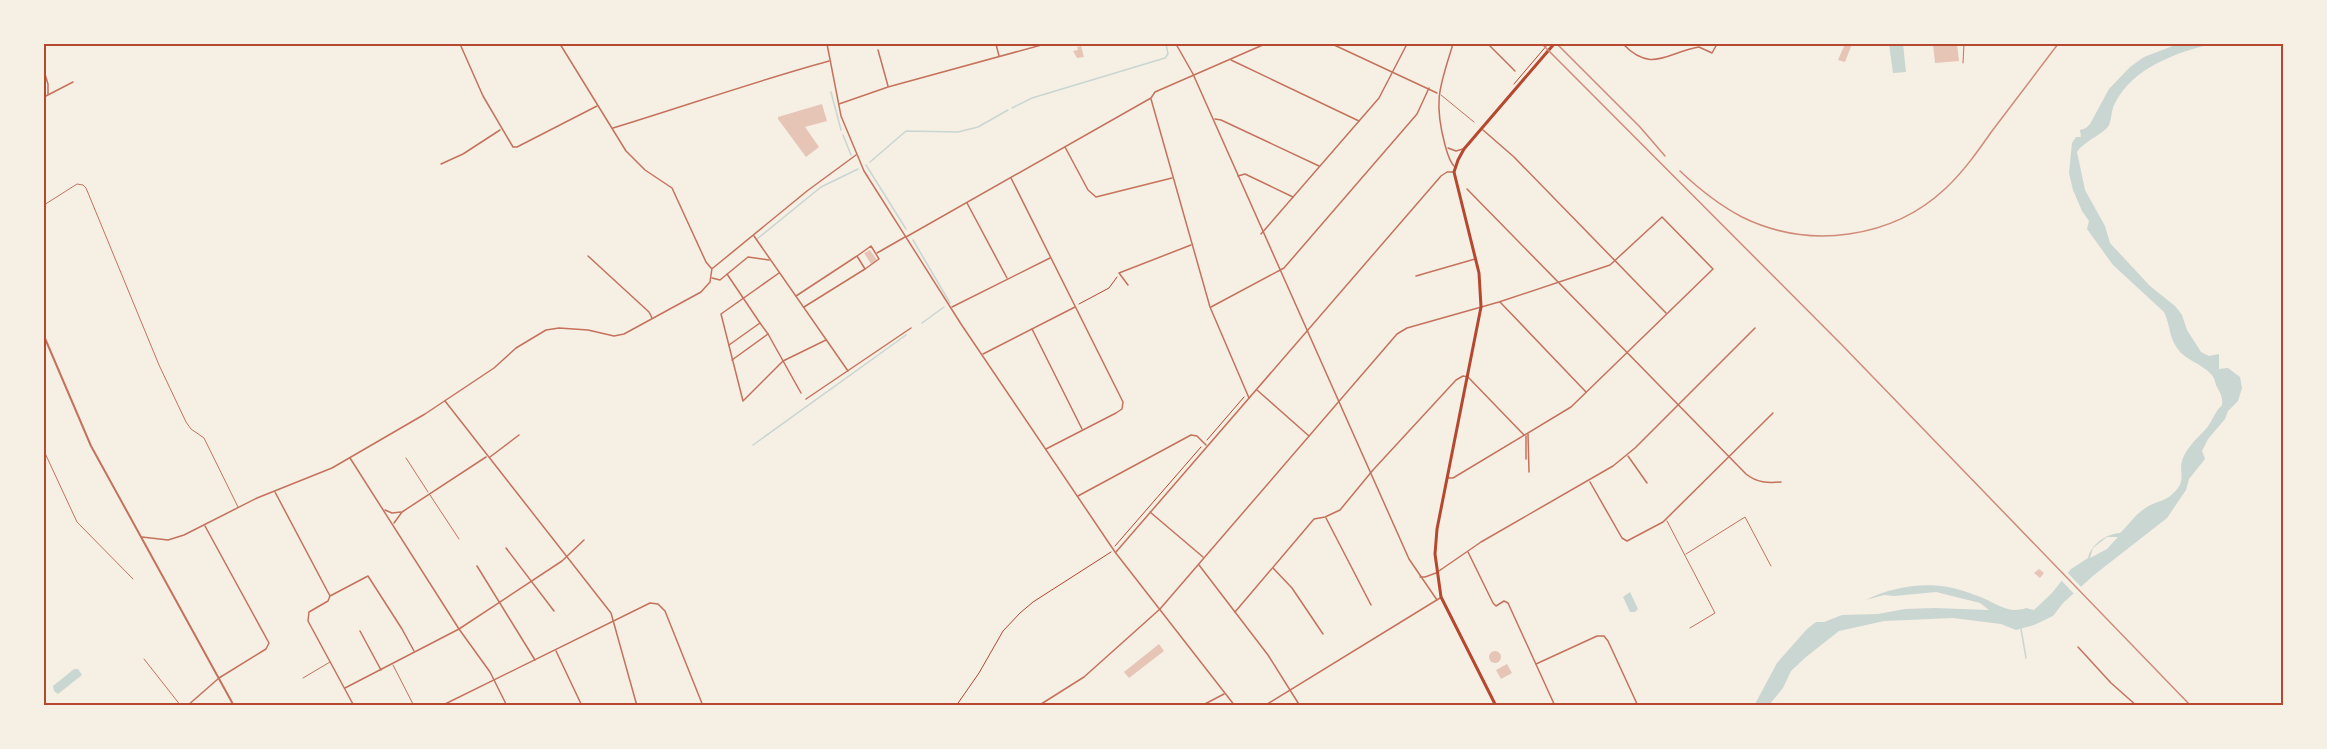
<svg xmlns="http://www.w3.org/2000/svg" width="2327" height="749" font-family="'Fira Sans',sans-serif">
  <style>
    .water { fill: #c9d6d2; fill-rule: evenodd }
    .pier { fill: #f6efe4 }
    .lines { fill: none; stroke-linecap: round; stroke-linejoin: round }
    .stream { stroke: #c9d6d2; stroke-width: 1.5 }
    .building { fill: #e6c5b7 }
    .path { stroke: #b5482f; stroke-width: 1 }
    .service { stroke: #c5725c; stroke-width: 1 }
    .pedestrian { stroke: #c5725c; stroke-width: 1.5 }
    .minor { stroke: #c5725c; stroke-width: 1.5 }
    .tertiary { stroke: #c5725c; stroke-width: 2 }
    .secondary { stroke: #b5482f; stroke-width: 3 }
    .rail { stroke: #cf8b77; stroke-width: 1.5 }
    .neatline { fill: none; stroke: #b5482f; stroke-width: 2 }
  </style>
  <rect width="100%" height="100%" fill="#f6efe4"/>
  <!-- water -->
  <g class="water">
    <path d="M1889,44H1903L1906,72L1893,73Z"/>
    <path d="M2178,44H2211C2175,53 2133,68 2115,103C2111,110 2112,118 2109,125C2104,134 2084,141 2077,152L2085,190L2105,226L2110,243L2150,286L2175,306L2182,315L2187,330L2201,352L2209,356L2219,354V369L2228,368L2240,377L2242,388L2238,401L2228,411L2225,419L2208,439L2202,451L2205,459L2189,479L2186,490L2167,518L2094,575L2063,603L2053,616L2034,625L2016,630L2001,624L1953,618L1884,621L1839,631L1806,657L1791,671L1783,688L1769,705L1754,706L1777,663L1807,629L1816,622H1824L1842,615L1878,614L1905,609L1935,608L1989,610L1980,603L1936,592L1894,596L1884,595L1866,600C1889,588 1921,582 1948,587C1959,589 1973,594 1983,598C1999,605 2009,614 2026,608L2034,610L2052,593L2071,569L2088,558C2091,545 2105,534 2120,533C2130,524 2134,515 2147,507C2159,500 2167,502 2178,488C2185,478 2179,471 2182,461C2185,450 2196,439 2204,431C2211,425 2214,412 2222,405C2223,398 2221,394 2217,387C2215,383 2215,378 2211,374C2201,363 2186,361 2177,348C2169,337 2170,324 2164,312L2113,265L2087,229L2089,221L2082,211L2073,190L2069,173L2072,143L2076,137H2081L2080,130L2086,128L2090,124L2109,89L2130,67L2144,57ZM2107,537H2118L2107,549L2090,558L2093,548Z"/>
    <path d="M1630,592L1638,609L1635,612H1630L1623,597Z"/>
    <path d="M74,669H78L82,675L58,694L54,691L53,686Z"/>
  </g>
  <!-- pier -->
  <path class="pier" d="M2065,570L2083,589L2076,596L2059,578Z"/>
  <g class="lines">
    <!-- stream -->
    <g class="stream">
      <path d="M831,92L841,130"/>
      <path d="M1012,108L1032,98L1165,58L1168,54L1166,44"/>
      <path d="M843,135L851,155"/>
      <path d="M870,162L906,131L958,132L978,127L1008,110"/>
      <path d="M866,165L906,229"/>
      <path d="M757,239L821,187L858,169"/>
      <path d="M913,240L950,303"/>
      <path d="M922,323L944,307"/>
      <path d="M753,445L906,335"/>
      <path d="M2021,629L2026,658"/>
    </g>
  </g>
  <!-- building -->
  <g class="building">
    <path d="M1845,44H1852L1845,62L1838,60Z"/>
    <path d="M1933,44H1957L1959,61L1935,63Z"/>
    <path d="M1081,46L1084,57L1077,58L1073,51L1078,50L1077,47Z"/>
    <path d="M822,104L827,121L805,127L819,147L806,157L778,119V117Z"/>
    <path d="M870,250L877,260L871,264L864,253Z"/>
    <path d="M2039,569L2044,573L2040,578L2034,573Z"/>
    <path d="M1159,644L1164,651L1129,678L1124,672Z"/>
    <circle cx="1495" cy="657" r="6"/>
    <path d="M1507,664L1512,673L1501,679L1496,670Z"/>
  </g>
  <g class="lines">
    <!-- path -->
    <g class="path">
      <path d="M1514,84L1548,44"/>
      <path d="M1079,304L1109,288L1117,277"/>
      <path d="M1207,440L1244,397"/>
      <path d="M1115,546L1201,447"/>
      <path d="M956,706L979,673L1003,631L1020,613L1033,602L1111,552"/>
    </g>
    <!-- service -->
    <g class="service">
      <path d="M1963,63L1964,44"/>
      <path d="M1441,95L1474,122"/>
      <path d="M44,205L77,184L83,185L86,188L159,365L186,422L191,429L204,438L238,507"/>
      <path d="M44,451L77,522L133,579"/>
      <path d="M406,458L428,492"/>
      <path d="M430,495L459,539"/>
      <path d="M1667,521L1715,613L1690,628"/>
      <path d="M1686,554L1745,517L1771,566"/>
      <path d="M144,659L181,706"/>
      <path d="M393,665L414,706"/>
      <path d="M303,678L330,662"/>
    </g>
    <!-- pedestrian -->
    <g class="pedestrian">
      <path d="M754,236L848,371"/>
      <path d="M877,253L905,237"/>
      <path d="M779,273L721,314L743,401L783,361L826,340"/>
      <path d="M727,274L760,323"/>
      <path d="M712,278L720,280L748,257L769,260"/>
      <path d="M796,296L857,256L865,269L879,259L871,246L857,256"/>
      <path d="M804,307L865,269"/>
      <path d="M729,345L760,323L768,334"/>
      <path d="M732,360L768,334L801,393"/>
      <path d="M806,399L911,328"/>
    </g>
    <!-- minor -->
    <g class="minor">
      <path d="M460,44L483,96L513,147H517L597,106"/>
      <path d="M560,44L626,151L645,170L672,188L706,262L711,268"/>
      <path d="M827,44L841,116L864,171L961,324L1115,552L1235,706"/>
      <path d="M996,44L999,56"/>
      <path d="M1176,44L1193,74L1409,559L1437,600"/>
      <path d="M1332,44L1437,93"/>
      <path d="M1453,44C1440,86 1433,100 1445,145C1447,152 1449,161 1454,166"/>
      <path d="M1488,44L1515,71"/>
      <path d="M1623,44C1652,74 1667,52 1699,47L1712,53L1717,44"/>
      <path d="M878,50L888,86"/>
      <path d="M1231,60L1359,121"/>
      <path d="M44,71L48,84V94"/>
      <path d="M44,97L73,82"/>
      <path d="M1151,99L1210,307L1249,398"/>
      <path d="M839,104L888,87L1045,44"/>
      <path d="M1215,119L1221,120L1319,166"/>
      <path d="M613,128C685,106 756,81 829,61"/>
      <path d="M1483,130L1514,157L1666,313"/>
      <path d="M1065,147L1088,190L1096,197L1172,178"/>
      <path d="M1448,148L1456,151L1463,149"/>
      <path d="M441,164L463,154L500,130"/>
      <path d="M1238,176L1245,174L1293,197"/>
      <path d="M1011,178L1123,402L1122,409L1116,413L1046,449"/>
      <path d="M1467,189L1746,474C1757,483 1768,483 1781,482"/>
      <path d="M967,203L1007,278"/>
      <path d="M1261,234L1379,98L1407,44"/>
      <path d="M906,237L1151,98L1155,92L1265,44"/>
      <path d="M588,256L649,312L652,318"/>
      <path d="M713,268L807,191L856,155"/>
      <path d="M1416,276L1475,259"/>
      <path d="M1128,285L1119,273L1191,245"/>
      <path d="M1500,302L1586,392"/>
      <path d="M952,307L1050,258"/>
      <path d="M1211,307L1284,268L1417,114L1429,88"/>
      <path d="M1032,329L1082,429"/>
      <path d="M983,354L1075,307"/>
      <path d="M1257,390L1309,436"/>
      <path d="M445,401L611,613L637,706"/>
      <path d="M1528,434L1529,472"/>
      <path d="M1526,436V459"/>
      <path d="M1628,456L1647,483"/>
      <path d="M490,457L519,435"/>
      <path d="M350,458L459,629L490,672L507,706"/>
      <path d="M1590,482L1622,538L1627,541L1663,522L1773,413"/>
      <path d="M275,492L330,596"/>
      <path d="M1078,496L1191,435L1197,436L1206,445"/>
      <path d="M385,510L392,513L401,512"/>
      <path d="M1150,512L1203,557"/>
      <path d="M1326,518L1371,605"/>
      <path d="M394,523L402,512L486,457"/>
      <path d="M142,537L168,540L184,535L257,498L332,468L425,414L494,368L516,348L546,330L559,328L588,330L614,336L624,334L701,292L710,282L712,268"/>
      <path d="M506,548L554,611"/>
      <path d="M1116,552L1441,176L1447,172H1454"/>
      <path d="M1468,552L1493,603L1496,606L1504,601L1508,603L1555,706"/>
      <path d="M1199,565L1268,655L1300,706"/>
      <path d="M477,566L535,660"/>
      <path d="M1273,568L1292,588L1323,634"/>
      <path d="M1420,577H1425L1436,573L1481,542L1613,466L1635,448L1755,328"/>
      <path d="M1235,612L1314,519L1325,517L1340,510L1373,470L1456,380L1463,376L1468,377L1524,435"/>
      <path d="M360,631L381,670"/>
      <path d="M2078,647L2111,683L2137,706"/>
      <path d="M556,651L582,706"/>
      <path d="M1536,664L1597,636H1604L1608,641L1638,706"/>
      <path d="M345,688L459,629L562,561L584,540"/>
      <path d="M187,706L219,678L266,649L269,643L205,526"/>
      <path d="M354,706L308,621L309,612L328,601L330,596L368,576L402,629L414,651"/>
      <path d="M441,706L650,603L658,604L665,611L703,706"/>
      <path d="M1038,706L1084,677L1160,609L1397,334L1407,328L1499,302L1610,265L1662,217L1713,269L1571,407L1453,478H1448"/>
      <path d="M1201,706L1224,694"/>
      <path d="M1264,706L1440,598"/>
    </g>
    <!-- tertiary -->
    <path class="tertiary" d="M44,336L91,446L234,706"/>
    <!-- secondary -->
    <path class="secondary" d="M1496,706L1441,597L1435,554L1437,529L1481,307L1479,273L1454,172L1458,160L1464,149L1554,44"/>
    <!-- rail -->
    <g class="rail">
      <path d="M1542,44L1842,345L2191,706"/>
      <path d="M1557,44L1640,127L1665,156"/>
      <path d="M1680,171C1698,188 1719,205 1742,217C1809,250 1892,239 1946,188C1964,171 1978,151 1992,131C2014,102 2036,73 2058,44"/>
    </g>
  </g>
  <!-- border -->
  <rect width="2327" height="749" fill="none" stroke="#f6efe4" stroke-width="90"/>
  <rect x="45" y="45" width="2237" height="659" class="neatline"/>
</svg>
